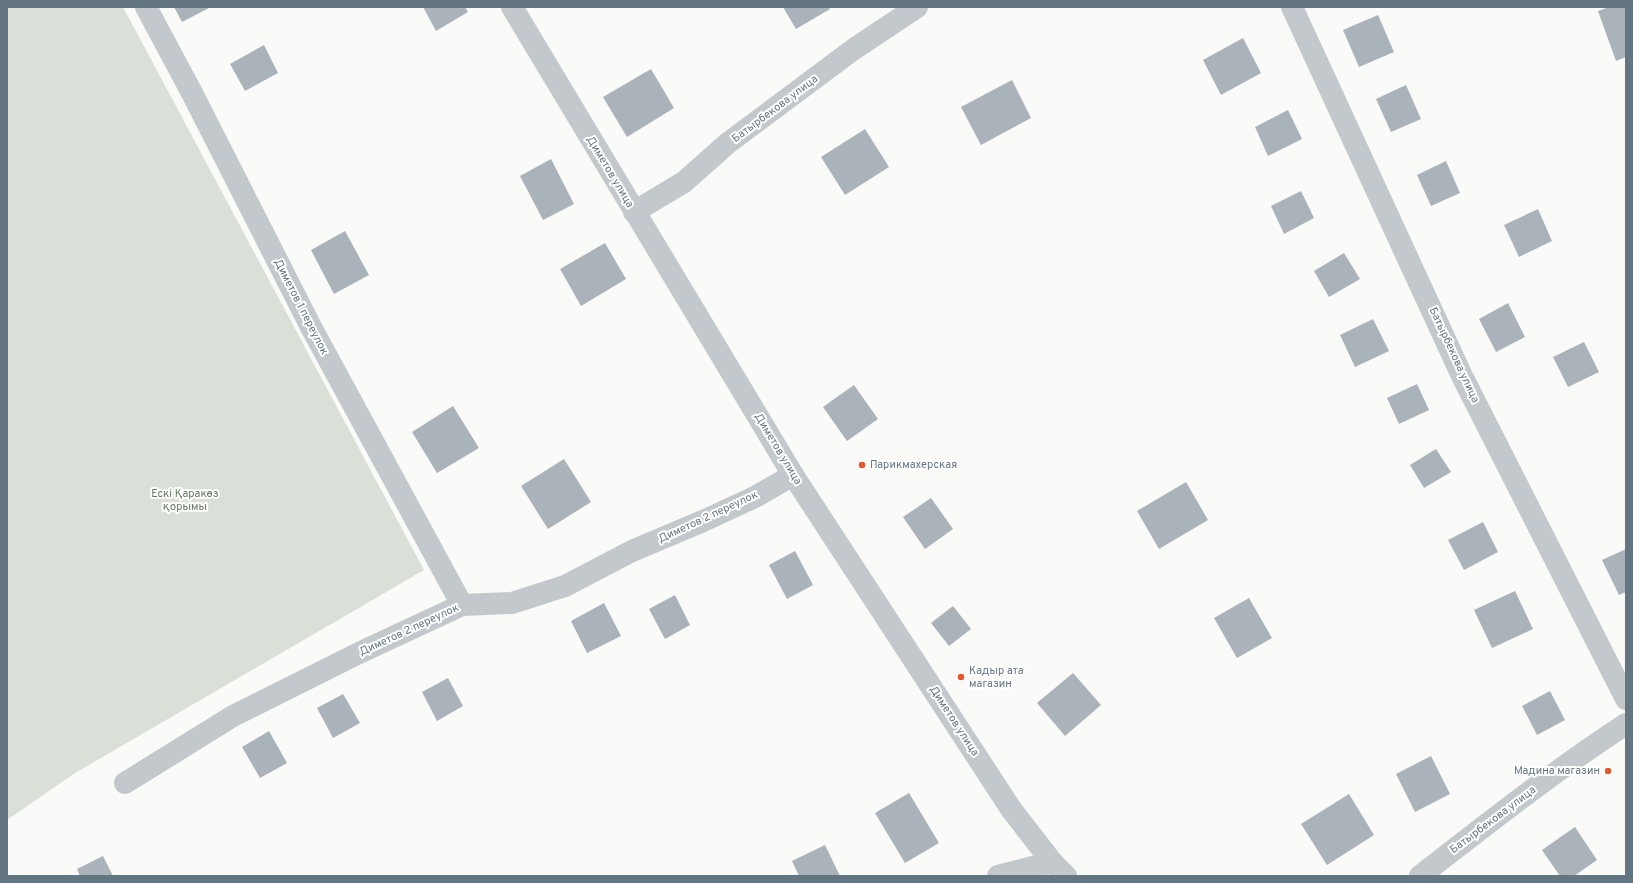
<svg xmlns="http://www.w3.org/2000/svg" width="1633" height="883" font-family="Overpass,sans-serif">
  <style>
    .green { fill: #dadfd7 }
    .building { fill: #aab3b9 }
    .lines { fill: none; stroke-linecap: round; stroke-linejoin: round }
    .street { stroke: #c3c8cc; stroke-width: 22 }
    .poi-dot { fill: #e4572e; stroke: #fff; stroke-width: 1.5 }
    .labels { text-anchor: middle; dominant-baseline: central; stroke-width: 4; stroke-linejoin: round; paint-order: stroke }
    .street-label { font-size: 11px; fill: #657683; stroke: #fff }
    .poi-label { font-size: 11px; fill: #657683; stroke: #fff; text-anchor: start }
    .park-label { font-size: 11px; fill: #687a64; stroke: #fff }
  </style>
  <rect width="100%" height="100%" fill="#fafaf8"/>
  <!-- green -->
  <path class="green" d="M7,7H123L424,570L75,773L7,820Z"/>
  <!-- building -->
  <g class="building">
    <path d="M174,7H211L182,22Z"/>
    <path d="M423,7H465L468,12L436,31Z"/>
    <path d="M783,7H828L830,9L796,29Z"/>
    <path d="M1609,7H1626V57L1616,61L1598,11Z"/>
    <path d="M1378,15L1394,52L1359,67L1343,30Z"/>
    <path d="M1243,38L1261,73L1221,95L1203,60Z"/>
    <path d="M264,45L278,73L245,91L230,64Z"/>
    <path d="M651,69L674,108L627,137L603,97Z"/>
    <path d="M1012,80L1031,118L981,145L961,107Z"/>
    <path d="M1406,85L1421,119L1391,132L1376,99Z"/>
    <path d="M1288,110L1302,139L1268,156L1255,127Z"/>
    <path d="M865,129L889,167L845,195L821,157Z"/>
    <path d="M551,159L574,204L543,220L520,176Z"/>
    <path d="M1446,161L1460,193L1431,206L1417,175Z"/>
    <path d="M1301,191L1314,218L1284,234L1271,206Z"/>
    <path d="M1538,209L1552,241L1519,257L1504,225Z"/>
    <path d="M345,231L369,275L334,294L311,250Z"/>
    <path d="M605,243L626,279L581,306L560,269Z"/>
    <path d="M1344,253L1360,279L1329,297L1314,271Z"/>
    <path d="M1508,303L1525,337L1496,352L1479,319Z"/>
    <path d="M1373,319L1389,351L1355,367L1340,335Z"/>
    <path d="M1584,342L1599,372L1568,387L1553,357Z"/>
    <path d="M1417,384L1429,410L1399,424L1387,398Z"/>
    <path d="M854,385L878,419L847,441L823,407Z"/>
    <path d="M453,406L479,448L437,473L412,432Z"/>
    <path d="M1436,449L1451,472L1424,488L1410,465Z"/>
    <path d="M564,459L591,502L548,529L521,486Z"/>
    <path d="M1186,482L1208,520L1159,549L1137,511Z"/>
    <path d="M931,498L953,529L925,549L903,517Z"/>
    <path d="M1483,522L1498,552L1464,570L1448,540Z"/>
    <path d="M1626,549V592L1619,595L1602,560Z"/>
    <path d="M795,551L813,585L787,599L769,565Z"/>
    <path d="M1515,591L1533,629L1492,648L1474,610Z"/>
    <path d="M675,595L690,625L665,639L649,609Z"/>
    <path d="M1249,598L1272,638L1237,658L1214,618Z"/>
    <path d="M604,603L621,636L587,653L571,621Z"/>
    <path d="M953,606L971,629L949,646L931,623Z"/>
    <path d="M1073,673L1101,705L1065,736L1037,703Z"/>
    <path d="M448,678L463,706L437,721L422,692Z"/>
    <path d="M1550,691L1565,720L1537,735L1522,706Z"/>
    <path d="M343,694L360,723L333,738L317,708Z"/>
    <path d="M269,731L287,763L260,778L242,747Z"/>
    <path d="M1431,756L1450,794L1415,812L1396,774Z"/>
    <path d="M909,793L939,843L905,863L875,813Z"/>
    <path d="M1349,794L1374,835L1327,865L1301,824Z"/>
    <path d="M1575,827L1597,860L1574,876H1560L1542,850Z"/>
    <path d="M825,845L840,876H799L792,861Z"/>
    <path d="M103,856L113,876H80L77,869Z"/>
  </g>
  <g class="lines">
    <!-- street -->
    <g class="street">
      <path d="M146,7L192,93L311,327L462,605"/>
      <path d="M512,7L793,475L1011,809L1052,862L1066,876"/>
      <path d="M1292,7L1462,376L1626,699"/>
      <path d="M634,212L684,182L728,143L854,49L917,7"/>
      <path d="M125,783L233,716L361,652L462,605L512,603L565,586L632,551L703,521L755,497L793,475"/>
      <path d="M998,876L1052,862"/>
      <path d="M1420,876C1487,824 1554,771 1626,724"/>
    </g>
  </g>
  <!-- markers -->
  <g class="poi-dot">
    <circle cx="862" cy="465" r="4"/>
    <circle cx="961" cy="677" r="4"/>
    <circle cx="1608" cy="771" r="4"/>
  </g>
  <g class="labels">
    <!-- street labels -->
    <g class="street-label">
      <text transform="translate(775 109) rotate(-37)">Батырбекова улица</text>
      <text transform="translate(610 172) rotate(59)">Диметов улица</text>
      <text transform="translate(301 307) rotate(63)">Диметов 1 переулок</text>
      <text transform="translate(1454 355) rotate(65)">Батырбекова улица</text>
      <text transform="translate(778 449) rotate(59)">Диметов улица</text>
      <text transform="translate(708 517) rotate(-25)">Диметов 2 переулок</text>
      <text transform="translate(409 630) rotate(-25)">Диметов 2 переулок</text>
      <text transform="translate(954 721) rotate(57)">Диметов улица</text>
      <text transform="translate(1493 820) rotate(-37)">Батырбекова улица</text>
    </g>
    <!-- poi labels -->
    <g class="poi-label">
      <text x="870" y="465">Парикмахерская</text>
      <text x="969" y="671">Кадыр ата<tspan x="969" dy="13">магазин</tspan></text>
      <text x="1600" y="771" text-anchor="end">Мадина магазин</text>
    </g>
    <!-- park labels -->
    <g class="park-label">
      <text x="185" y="494">Ескі Қаракөз<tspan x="185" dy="13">қорымы</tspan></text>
    </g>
  </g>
  <!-- border -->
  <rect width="1633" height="883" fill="none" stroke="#657683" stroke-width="16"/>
</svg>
